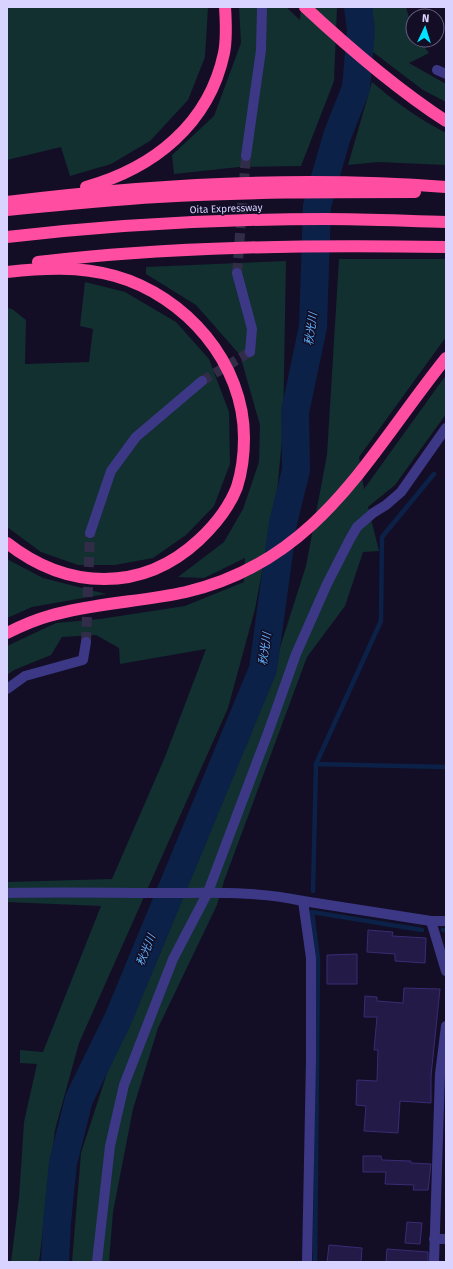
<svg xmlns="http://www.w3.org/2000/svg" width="453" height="1269" font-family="'Fira Sans','Noto Sans JP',sans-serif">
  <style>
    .green { fill: #11302f }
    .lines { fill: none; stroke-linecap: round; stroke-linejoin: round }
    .stream { stroke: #0b2148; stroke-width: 4.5 }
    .river { stroke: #0b2148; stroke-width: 28 }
    .building { fill: #231a47; stroke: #3a2b74 }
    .minor-tunnel { stroke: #312c47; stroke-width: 10; stroke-dasharray: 10 5; stroke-linecap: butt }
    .minor { stroke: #3c3886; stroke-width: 10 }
    .highway { stroke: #ff4ea1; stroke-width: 12 }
    .labels { text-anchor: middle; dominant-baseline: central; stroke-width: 3; stroke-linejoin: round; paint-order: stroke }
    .street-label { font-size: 10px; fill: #d9d3ff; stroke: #130e26 }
    .water-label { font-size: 11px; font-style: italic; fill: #61b5ff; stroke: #130e26 }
  </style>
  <rect width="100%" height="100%" fill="#130e26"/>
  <!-- green -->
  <g class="green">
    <path d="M7,7H208L205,57L188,100L150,141L111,164L70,176L61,147L7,160Z"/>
    <path d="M239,7H286L300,20L301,7H337L334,81L301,166L239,167L174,174L172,155L214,116L241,43Z"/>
    <path d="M372,7H406L413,32V40H419L429,53L409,63L446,84V102L423,90L373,52Z"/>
    <path d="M372,82C395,102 419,119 446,133V165L378,162L348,165Z"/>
    <path d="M339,259H446V337L359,457L364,489L446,375V414L395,485L368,507L379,551L363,552L345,606L307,657L224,881L217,905L158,1028L133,1109L113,1212L109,1262H72L81,1153L108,1070L159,956L259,713L306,566L327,455Z"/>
    <path d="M286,261L283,429L277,492L255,609L228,708L79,1043L55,1130L39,1262H11L19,1198L24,1122L37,1064L20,1063V1050L43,1052L101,906L7,902V882L112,879L165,757L206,649L120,664L119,648L96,635L62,637L51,655L14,670L7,675V646L56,623L100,619L185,606L244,582L245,558L204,578L178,577L224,542L243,509L259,462L260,425L240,355L196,305L146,274V267Z"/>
    <path d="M85,282L125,292L176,322L209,359L229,412L230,464L214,506L186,535L153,558L115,565H78L41,552L7,527V308L12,309L26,320L25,364L89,362L93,329L80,326Z"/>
    <path d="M7,559L43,578L106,594L32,607L7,618Z"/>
  </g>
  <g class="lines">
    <!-- stream -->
    <g class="stream">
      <path d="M316,764L381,621L382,537L434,474"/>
      <path d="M313,891L316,764L446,767"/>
      <path d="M443,930H446"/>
      <path d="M315,1262L318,959L312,912L422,930"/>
    </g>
    <!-- river -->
    <path class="river" d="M55,1262L57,1222L63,1163L79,1099L118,1019L263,669L283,523L296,470L295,412L313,327L317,206L337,136L356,88L361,30L358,7"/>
  </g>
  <!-- building -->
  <g class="building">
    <path d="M368,930L393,932L392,936L426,938L425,963L395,961V954L367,952Z"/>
    <path d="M357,954V984H327V955Z"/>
    <path d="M404,988L440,989L431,1076V1103L400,1101L398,1133L364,1131L366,1106L356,1105L357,1080L377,1081L378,1050H374L377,1017H364L365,996L377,997V1001L403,1003Z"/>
    <path d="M363,1156H381L382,1160L411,1161V1163L431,1164L428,1190H413L414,1185L385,1184L386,1172H363Z"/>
    <path d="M407,1222L422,1223L420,1244L405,1243Z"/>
    <path d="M329,1245L362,1248L361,1262H327Z"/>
    <path d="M387,1249L428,1252V1262H386Z"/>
  </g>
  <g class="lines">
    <!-- minor-tunnel -->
    <g class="minor-tunnel">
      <path d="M237,273L246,156"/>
      <path d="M202,381L250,352"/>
      <path d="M86,642L90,533"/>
    </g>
    <!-- minor -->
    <g class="minor">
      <path d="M437,70L446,74"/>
      <path d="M246,156L261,50L262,7"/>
      <path d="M237,273L252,329L250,352"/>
      <path d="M90,533L111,471L136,437L202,381"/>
      <path d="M7,689L25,676L83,660L86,642"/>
      <path d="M7,893C61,892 115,893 169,893C214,893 259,891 303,901L431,921H446"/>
      <path d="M303,901L311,958V1060L307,1262"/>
      <path d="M431,921L446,971"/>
      <path d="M434,1239H446"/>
      <path d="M97,1262L110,1146L124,1085L173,959L208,892L269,730L296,654L327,584L350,539L357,527L373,513L386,505L401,492L446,428"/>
      <path d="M434,1262L440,1074L446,1026"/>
    </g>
    <!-- highway -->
    <g class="highway">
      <path d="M305,7C349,48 395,88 446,121"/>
      <path d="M86,187C154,168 209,124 224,53C227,38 226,22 225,7"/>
      <path d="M7,202C153,184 300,176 446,187"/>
      <path d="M7,210C57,205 107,200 158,197C243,192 329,192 415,192"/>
      <path d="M7,237C113,225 219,219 325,219C365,219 406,221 446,222"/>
      <path d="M38,262C173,246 310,245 446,247"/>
      <path d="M7,272C43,268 79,266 115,276C186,296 244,363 244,438C244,454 242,471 237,487C229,508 215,525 199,540C142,593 67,590 7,543"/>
      <path d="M7,633C21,626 34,620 49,616C93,603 141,602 186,592C319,561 368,455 446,358"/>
    </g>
  </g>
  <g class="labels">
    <!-- street labels -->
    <g class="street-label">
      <text transform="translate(226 209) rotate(-2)">Oita Expressway</text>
    </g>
    <!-- water labels -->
    <g class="water-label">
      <text transform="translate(311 329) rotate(-82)">秋光川</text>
      <text transform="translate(265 649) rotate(-82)">秋光川</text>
      <text transform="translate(146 950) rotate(-68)">秋光川</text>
    </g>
  </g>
  <!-- border -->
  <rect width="453" height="1269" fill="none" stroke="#d9d3ff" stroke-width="16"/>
  <!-- north arrow -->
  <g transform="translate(425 28) rotate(4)"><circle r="19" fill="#130e26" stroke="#625d7d"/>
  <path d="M0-3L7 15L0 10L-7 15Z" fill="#00e3fe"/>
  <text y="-6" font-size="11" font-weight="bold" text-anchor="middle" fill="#d9d3ff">N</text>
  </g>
</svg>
